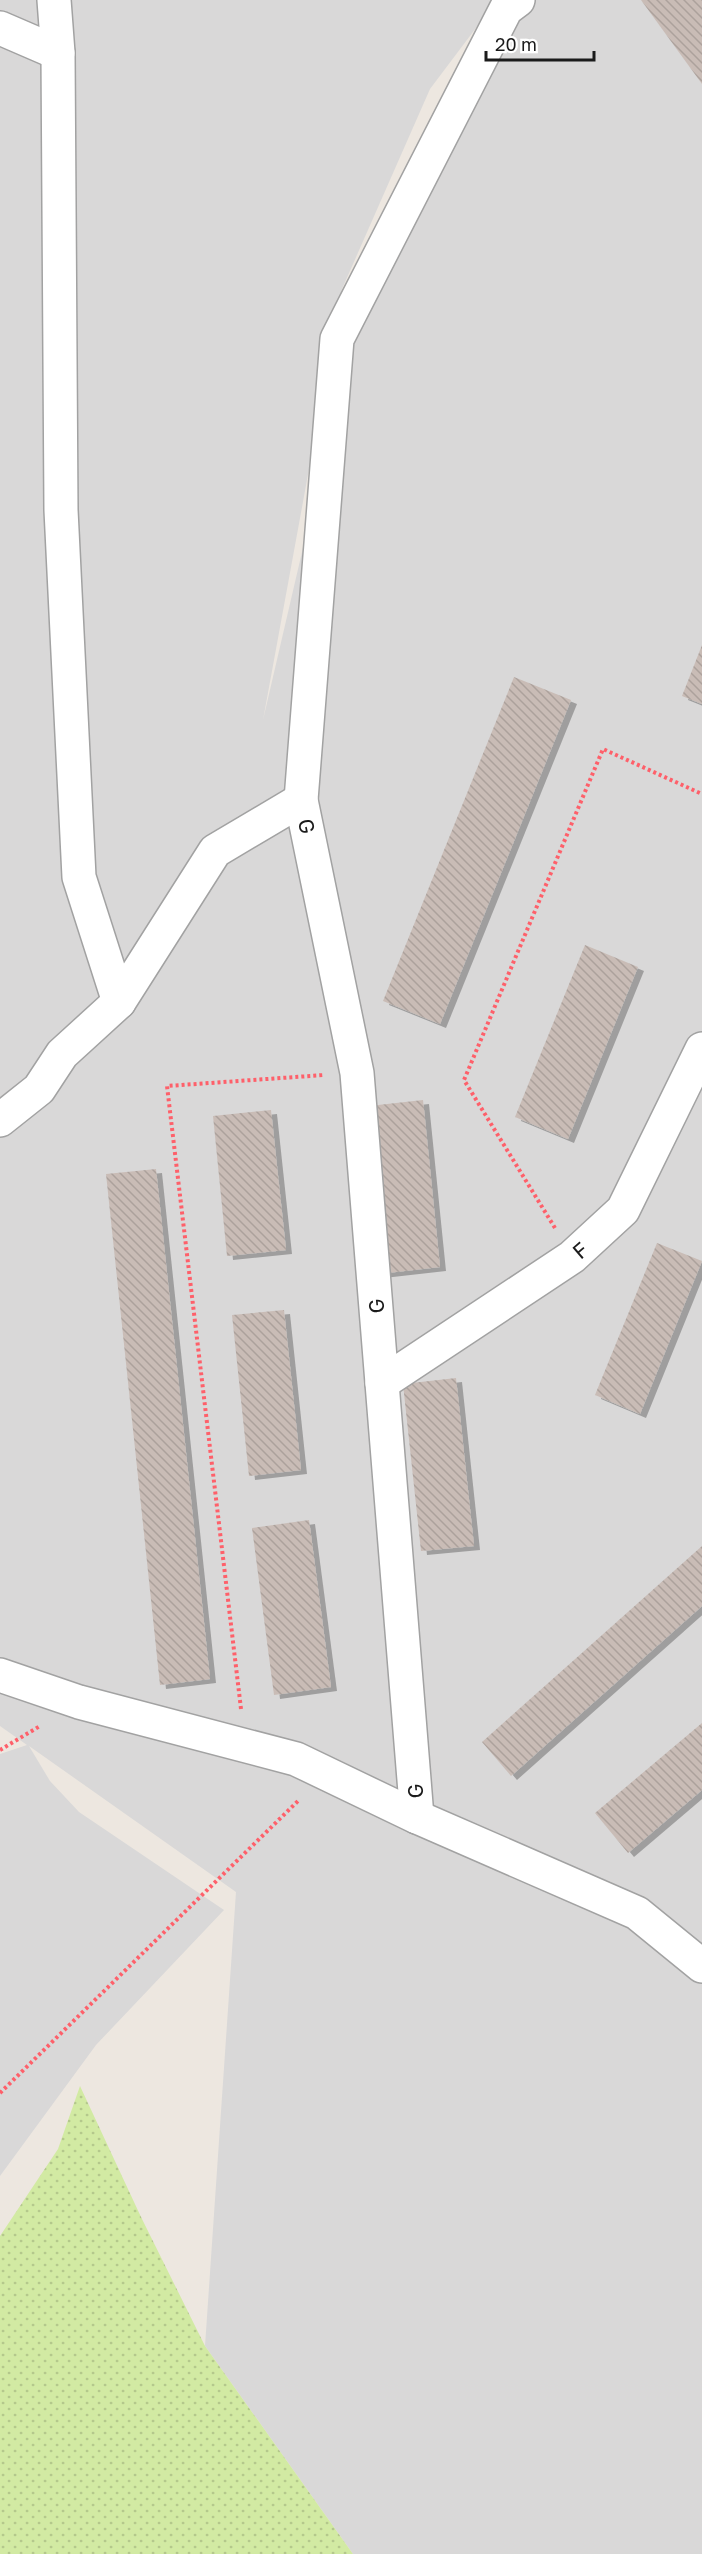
<svg xmlns="http://www.w3.org/2000/svg" width="702" height="2554" font-family="'Golos Text',sans-serif">
  <style>
    .residential { fill: #d9d8d8 }
    .grass { fill: url(#grass-dots) }
    .building { fill: url(#building-back-hatch); filter: url(#shadow) }
    .lines { fill: none; stroke-linecap: round; stroke-linejoin: round }
    .minor-casing { stroke: #a2a2a2; stroke-width: 36 }
    .path { stroke: #fe606a; stroke-width: 4; stroke-dasharray: 3 3; stroke-linecap: butt }
    .minor { stroke: #fff; stroke-width: 33 }
    .labels { text-anchor: middle; dominant-baseline: central; stroke-width: 4.5; stroke-linejoin: round; paint-order: stroke }
    .street-label { font-size: 21px; fill: #1b1b1b; stroke: #fff }
  </style>
  <defs>
    <pattern id="grass-dots" width="8" height="8" patternUnits="userSpaceOnUse" patternTransform="scale(1.5)"><rect width="8" height="8" fill="#d2eaa3"/><path d="M2 2h.1M6 6h.1" fill="none" stroke="#b4c88c" stroke-width="1.8" stroke-linecap="round"/></pattern>
    <pattern id="building-back-hatch" width="6" height="6" patternUnits="userSpaceOnUse" patternTransform="scale(1.5)"><rect width="6" height="6" fill="#c9bcb6"/><path d="M-1 5l2 2M0 0l6 6M5-1l2 2" fill="none" stroke="#aca19c"/></pattern>
    <filter id="shadow"><feDropShadow dx="6" dy="4" stdDeviation="0" flood-color="#0004"/></filter>
  </defs>
  <rect width="100%" height="100%" fill="#ede7e0"/>
  <!-- residential -->
  <path class="residential" d="M0,0H497L430,89L342,289L263,720L354,328L526,0H702V2554H353L205,2346L236,1892L29,1746L50,1781L79,1812L224,1910L96,2045L0,2176V1754L27,1745L0,1726Z"/>
  <!-- grass -->
  <path class="grass" d="M80,2086L141,2217L205,2346L353,2554H0V2236L58,2149Z"/>
  <!-- building -->
  <g class="building">
    <path d="M641,0H702V84Z"/>
    <path d="M702,645V704L682,696Z"/>
    <path d="M514,677L571,700L440,1024L383,1001Z"/>
    <path d="M585,945L638,967L568,1139L515,1117Z"/>
    <path d="M423,1100L440,1267L378,1274L360,1107Z"/>
    <path d="M271,1110L286,1250L227,1256L213,1116Z"/>
    <path d="M156,1169L210,1679L160,1685L106,1174Z"/>
    <path d="M657,1243L702,1261L640,1414L595,1395Z"/>
    <path d="M284,1310L301,1470L249,1476L232,1315Z"/>
    <path d="M456,1378L474,1546L421,1551L403,1384Z"/>
    <path d="M309,1520L331,1687L274,1695L252,1528Z"/>
    <path d="M702,1546V1606L511,1776L482,1742Z"/>
    <path d="M702,1723V1790L628,1853L595,1813Z"/>
  </g>
  <g class="lines">
    <defs>
      <g id="minor">
        <path d="M54,0L58,53L61,510L79,877L119,1002"/>
        <path d="M0,28L58,53"/>
        <path d="M0,1120L39,1089L62,1054L119,1002L215,851L301,800"/>
        <path d="M382,1383L572,1257L623,1210L702,1049"/>
        <path d="M0,1675L79,1702L296,1759L417,1817L637,1913L702,1966"/>
        <path d="M417,1817L357,1073L301,800L337,339L506,9L518,0"/>
      </g>
    </defs>
    <!-- minor casing -->
    <use href="#minor" class="minor-casing"/>
    <!-- path -->
    <g class="path">
      <path d="M555,1228L464,1080L603,749L702,794"/>
      <path d="M241,1709L167,1086L324,1075"/>
      <path d="M0,1750L40,1726"/>
      <path d="M0,2093L299,1800"/>
    </g>
    <!-- minor -->
    <use href="#minor" class="minor"/>
  </g>
  <g class="labels">
    <!-- street labels -->
    <g class="street-label">
      <text transform="translate(307 826) rotate(78)">G</text>
      <text transform="translate(580 1250) rotate(-41)">F</text>
      <text transform="translate(376 1306) rotate(-95)">G</text>
      <text transform="translate(415 1791) rotate(-95)">G</text>
    </g>
  </g>
  <!-- scale -->
  <path d="M486 51v9h108v-9" fill="none" stroke="#1b1b1b" stroke-width="3"/>
  <text x="495" y="51" font-size="18" fill="#1b1b1b" stroke="#ffffff" stroke-width="4.5" paint-order="stroke">20 m</text>
</svg>
